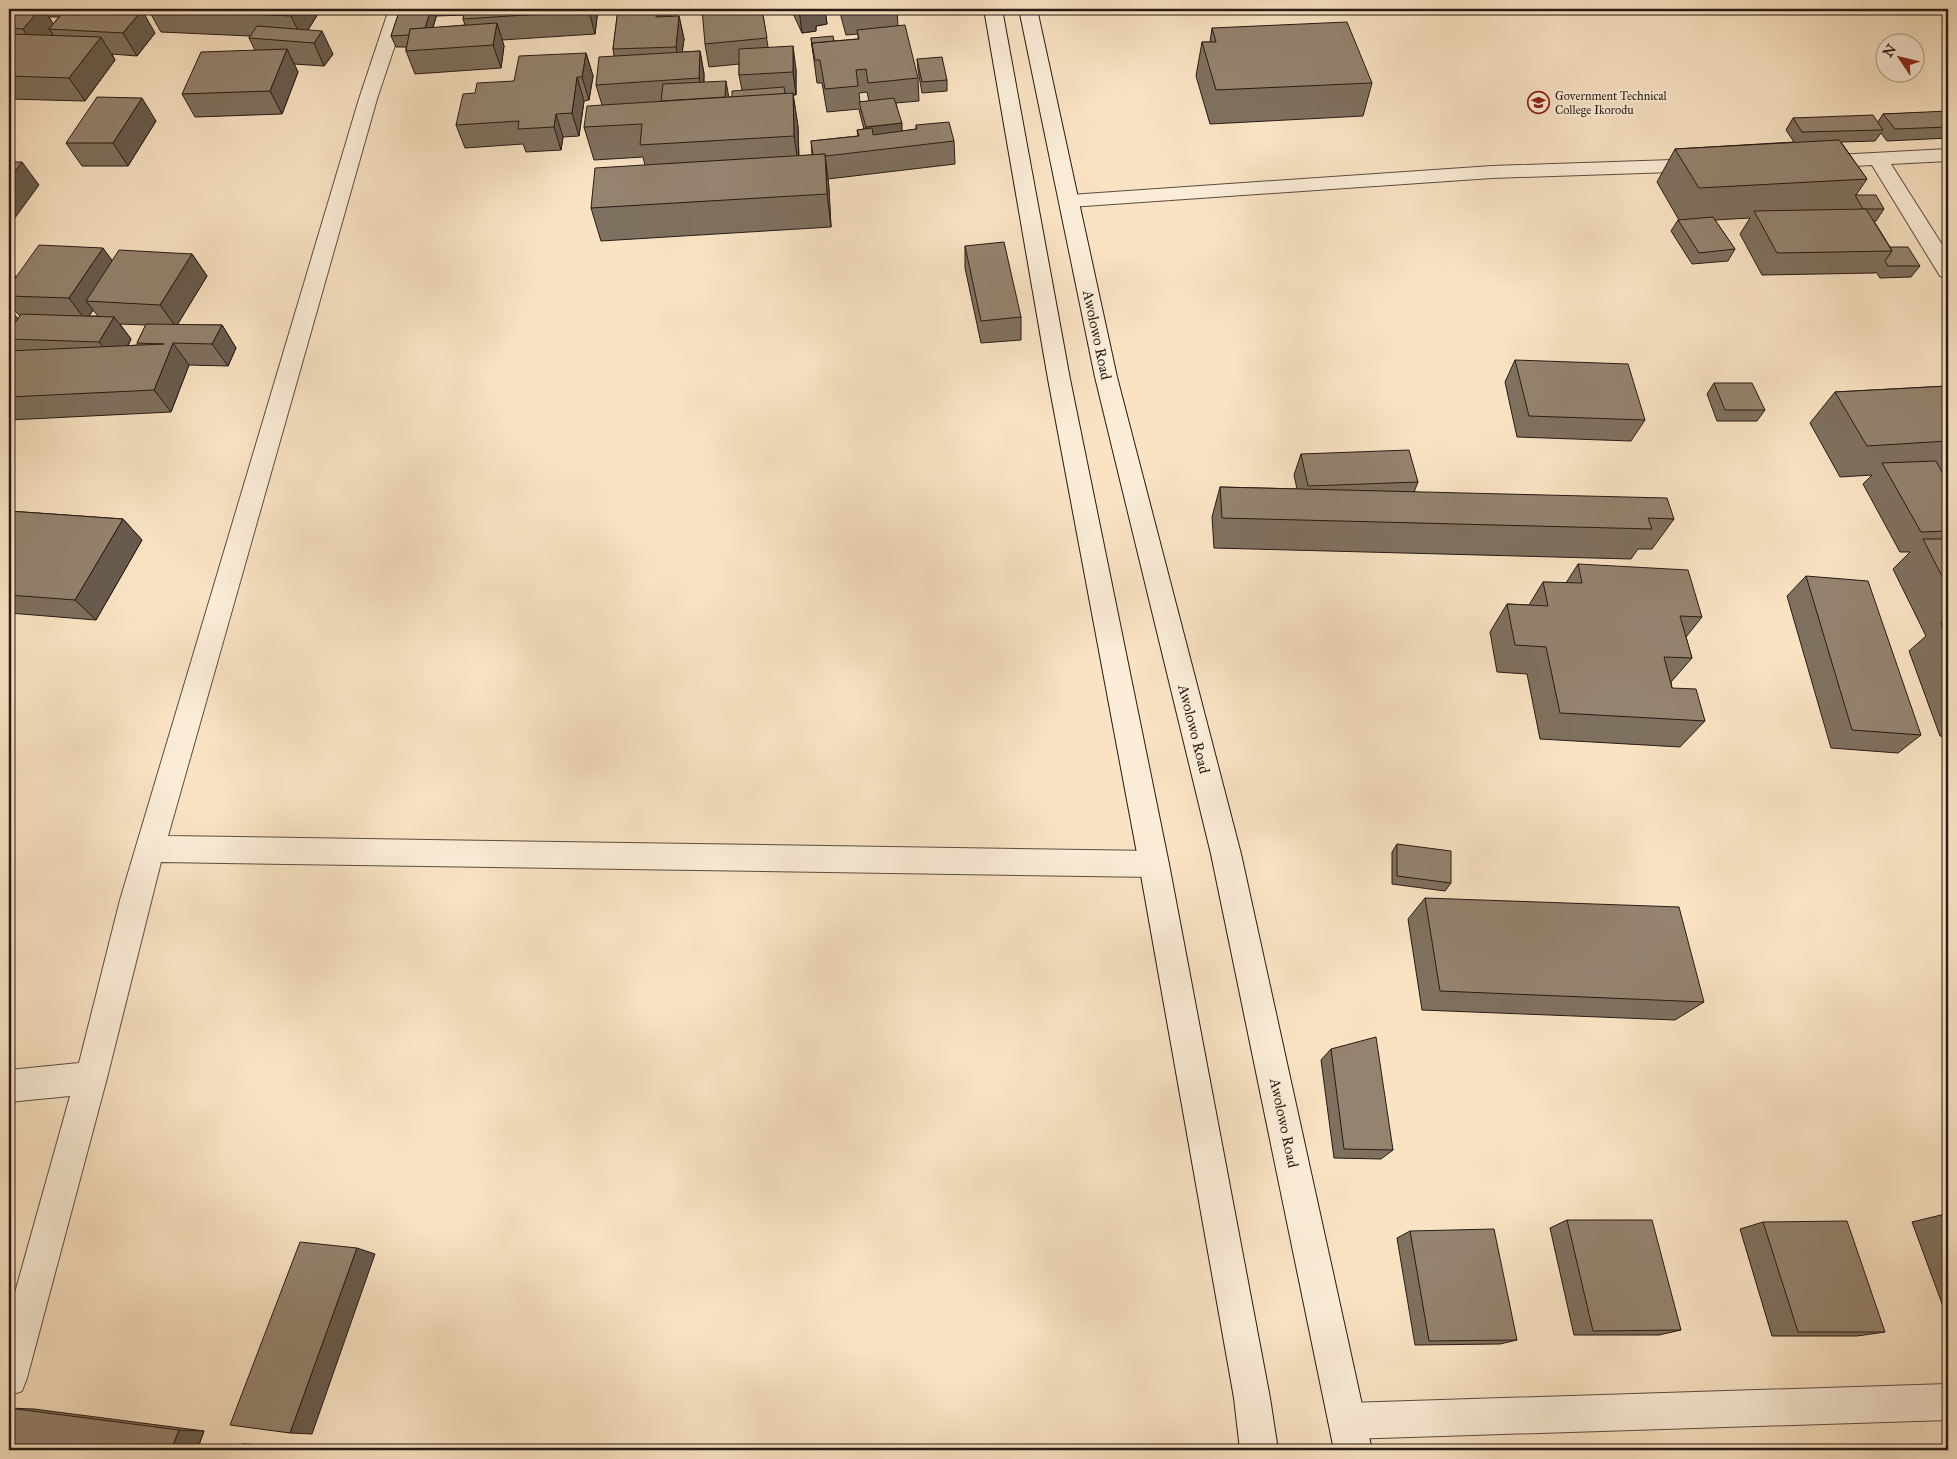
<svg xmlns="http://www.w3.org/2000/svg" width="1957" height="1459" font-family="'IM FELL Great Primer',serif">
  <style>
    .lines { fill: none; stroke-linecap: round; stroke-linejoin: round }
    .street-casing { stroke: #5c4c40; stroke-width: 2 }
    .secondary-casing { stroke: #271a15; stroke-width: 2 }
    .street { fill: #fbedd8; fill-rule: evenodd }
    .secondary { fill: #fbedd8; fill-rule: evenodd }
    .wall { fill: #7f715f; stroke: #271a15; fill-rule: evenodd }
    .shaded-wall { fill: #685c4e; stroke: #271a15 }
    .building { fill: #94836f; stroke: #271a15 }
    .labels { text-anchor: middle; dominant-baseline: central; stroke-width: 4; stroke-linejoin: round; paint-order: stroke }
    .far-poi-label { font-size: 12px; fill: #271a15; stroke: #fbedd8; text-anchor: start }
    .street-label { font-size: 15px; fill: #271a15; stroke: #fbedd8 }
  </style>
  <rect width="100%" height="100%" fill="#f9e3c3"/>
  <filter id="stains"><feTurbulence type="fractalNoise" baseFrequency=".004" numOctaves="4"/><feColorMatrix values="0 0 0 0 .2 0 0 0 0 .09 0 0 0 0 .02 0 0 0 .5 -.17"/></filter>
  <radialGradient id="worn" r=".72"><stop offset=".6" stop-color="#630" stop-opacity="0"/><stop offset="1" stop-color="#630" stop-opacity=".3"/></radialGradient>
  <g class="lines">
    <defs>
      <g id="street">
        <path d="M389,9H407L377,99L168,836L1154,851L1164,855L1169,864L1164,873L1154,877L161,862L107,1078L27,1378L22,1391L9,1396V1314L70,1096L9,1102V1070L79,1063L120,900L359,99Z"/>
        <path d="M1948,149V161L1891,164L1948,254V278L1940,276L1872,165L1817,168L1810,166L1807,162L1810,158L1817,156Z"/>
        <path d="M1702,159L1709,161L1712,165L1709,169L1702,171L1492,178L1070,207L1063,206L1060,201L1063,196L1070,195L1492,166Z"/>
        <path d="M1948,1384V1420L1348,1439L1335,1434L1330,1421L1335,1408L1348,1403Z"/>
      </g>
      <g id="secondary">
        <path d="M984,9H1002L1070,379L1169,864L1270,1398L1278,1450H1240L1234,1398L1139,864L1048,379Z"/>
        <path d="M1019,9H1037L1117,377L1241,854L1372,1450H1334L1211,854L1095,377Z"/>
      </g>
    </defs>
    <!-- street casing -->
    <use href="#street" class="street-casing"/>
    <!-- secondary casing -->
    <use href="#secondary" class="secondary-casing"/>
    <!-- street -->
    <use href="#street" class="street"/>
    <!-- secondary -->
    <use href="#secondary" class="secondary"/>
  </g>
  <!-- wall -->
  <g class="wall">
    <path d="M9,9H118L155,33L137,56L112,54L115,60L85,101L9,99ZM49,17H59L53,24Z"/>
    <path d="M148,9H321L308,30L333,54L324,66L294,64L298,72L282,114L195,117L182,94L255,50L249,38L250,36L161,32Z"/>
    <path d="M400,9H598L595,34L502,40L504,46L501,68L415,74L406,51V47H396L391,36ZM464,15L463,19L465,25L433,28L436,17V16Z"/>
    <path d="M618,9H668L667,16H679L684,39L682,52L700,51L704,74V82L729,97H732L742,90L739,75V64L709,67L705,44L762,9L768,47L796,69V95H793L798,127L799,156L812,155L811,141L858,136L857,130L864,129L860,114L859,109L827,112L822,83H817L811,38L834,41L858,39V34L846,35L839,9H897L898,26L918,78L919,101L896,103L902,131L916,129V125L954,141L955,164L828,179L831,227L601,241L591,208L645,165L643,157L594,160L584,127L602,105L596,85L614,56L613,49ZM867,92L869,101L860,102L859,93Z"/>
    <path d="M791,9H825L827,24L816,26V31L802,33Z"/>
    <path d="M1212,28L1372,83L1363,116L1210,124L1196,76L1202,42H1210Z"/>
    <path d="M586,53L593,76L589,100L584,101L579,136L563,137L561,150L526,152L523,144L465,148L456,125L475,93L514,81Z"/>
    <path d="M917,59L947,80V91L922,93L918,70Z"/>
    <path d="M1948,112V138L1887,141L1881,133L1875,141L1841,142L1867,179L1856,195L1884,209L1876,221H1874L1890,247L1920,266L1911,277L1880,278L1876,272L1875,273L1762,275L1740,234L1750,218L1715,220L1735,249L1728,261L1692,264L1671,231L1678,220H1679L1657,182L1675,149L1794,142L1786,130L1793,118L1878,122L1883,114Z"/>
    <path d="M156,121L128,166H82L66,143Z"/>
    <path d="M965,246L1021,317V340L981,343L965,268Z"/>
    <path d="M192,254L207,276L177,325H222L236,348L228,366L189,365L171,412L9,420V268L16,277L112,261ZM14,310L20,316L18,319L13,313ZM93,310L98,316H89ZM120,324L146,325L137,343L138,345L128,346L131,339Z"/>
    <path d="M1515,360L1645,420L1631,441L1517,437L1505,382Z"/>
    <path d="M1714,383L1765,410L1757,421H1717L1707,394Z"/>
    <path d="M1948,386V470L1941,471L1948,483V737L1940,736L1909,651L1926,636L1893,569L1910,552H1900L1863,484L1872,475L1840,477L1810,423L1835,392Z"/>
    <path d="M1301,454L1418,482L1414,492L1674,519L1652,549H1638L1631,559L1214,548L1212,517L1220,487L1297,489L1294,475Z"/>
    <path d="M9,511L123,519L142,540L96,620L9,613Z"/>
    <path d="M1578,564L1702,617L1686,637L1692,658L1671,682L1672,688L1705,721L1680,747L1540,739L1527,674L1497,672L1490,632L1507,604L1529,605L1543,582L1566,583Z"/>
    <path d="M1806,576L1921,735L1898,753L1831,748L1787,596Z"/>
    <path d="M1397,844L1451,883L1445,891L1392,884V852Z"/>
    <path d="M1425,898L1704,1002L1675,1020L1422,1010L1408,919Z"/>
    <path d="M1331,1049L1393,1150L1381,1159L1334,1158L1321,1060Z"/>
    <path d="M1948,1214V1320L1912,1222L1941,1215Z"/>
    <path d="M1567,1220L1681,1330L1659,1335H1574L1550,1228Z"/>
    <path d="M1763,1222L1885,1332L1857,1336H1772L1740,1229Z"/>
    <path d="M1410,1231L1517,1340L1500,1344L1415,1345L1397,1238Z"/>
    <path d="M9,1408L34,1409L204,1431L197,1450H9Z"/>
    <path d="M243,1444L266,1445L304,1450H240Z"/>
  </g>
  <!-- shaded-wall -->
  <g class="shaded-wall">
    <path d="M40,9H43L57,29H49L53,34L38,52L23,29Z"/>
    <path d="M295,9H321L302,39L291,16Z"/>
    <path d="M431,9H433L436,17L427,46L423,35Z"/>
    <path d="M589,9H598L595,34L589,11Z"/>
    <path d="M660,9H668L665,34L656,17V13Z"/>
    <path d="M807,9H825L827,24L816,26V31L802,33L799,10Z"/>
    <path d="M142,10L155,33L137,56L123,33Z"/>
    <path d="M679,16L684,39L680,70L676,47Z"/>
    <path d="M497,23L504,46L501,68L493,45Z"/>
    <path d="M322,31L333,54L324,66L314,43Z"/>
    <path d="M101,37L115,60L85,101L69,78Z"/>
    <path d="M793,46L796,69V95L793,72Z"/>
    <path d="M287,49L298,72L282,114L270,91Z"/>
    <path d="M700,51L704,74L703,101L699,78Z"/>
    <path d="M586,53L593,76L589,100L582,77Z"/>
    <path d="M577,77L584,101L579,136L572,113Z"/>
    <path d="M726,81L730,104L724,105Z"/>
    <path d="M793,93L798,127L799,169L794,136Z"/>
    <path d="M142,98L156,121L128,166L113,143Z"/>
    <path d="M556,114L563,137L561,150L554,127Z"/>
    <path d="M902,123V135L867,139L866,127Z"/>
    <path d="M825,154L829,187L831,227L827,194Z"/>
    <path d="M22,162L39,185L9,226V180Z"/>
    <path d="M103,248L119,270L86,301L93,310L86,321L69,298Z"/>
    <path d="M192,254L207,276L176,327L160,305Z"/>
    <path d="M9,268L26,289L9,296Z"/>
    <path d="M9,303L14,310L12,314L13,313L32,336L9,339Z"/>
    <path d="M114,317L131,339L117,364L99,342Z"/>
    <path d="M222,325L236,348L228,366L212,344Z"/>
    <path d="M173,343L189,365L171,412L154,390Z"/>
    <path d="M123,519L142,540L96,620L75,600Z"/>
    <path d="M357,1248L375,1254L312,1434L290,1433Z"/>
    <path d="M179,1430L204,1431L197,1450H171Z"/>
  </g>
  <!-- building -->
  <g class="building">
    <path d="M9,9H40L23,29L9,28Z"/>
    <path d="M66,9H118L142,10L123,33L49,29Z"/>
    <path d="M148,9H295L291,16Z"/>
    <path d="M400,9H431L425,28L410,29L409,35L391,36Z"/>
    <path d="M465,9H589V11L463,19Z"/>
    <path d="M618,9H660V11L656,13V17L679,16L676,47L613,49Z"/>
    <path d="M702,9H762L767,38L705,44Z"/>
    <path d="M843,9H876L843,12Z"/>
    <path d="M1347,22L1372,83L1216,90L1202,42H1216L1212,28Z"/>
    <path d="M497,23L493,45L406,51L410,29Z"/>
    <path d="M905,25L918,78L868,83L866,69L856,70L858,86L825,89L820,60H815L812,43L859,39L857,30Z"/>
    <path d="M257,26L322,31L314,43L249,38Z"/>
    <path d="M9,34L101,37L69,78L9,76Z"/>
    <path d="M833,36L834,41L812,43L813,53L811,38Z"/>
    <path d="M793,46V72L739,75V49Z"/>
    <path d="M287,49L270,91L182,94L201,52Z"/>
    <path d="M700,51L699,78L596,85L599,57Z"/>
    <path d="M586,53L582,77H577L572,113L556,114L554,127L518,129L519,121L456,125L463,94L475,93L477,83L514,81L519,56Z"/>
    <path d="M942,57L947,80L922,82L917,59Z"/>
    <path d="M726,81L725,97L661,101L663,84Z"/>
    <path d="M784,87L785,94L732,97V91Z"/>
    <path d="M793,93L794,136L640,145L642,124L584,127L587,106Z"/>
    <path d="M97,97L142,98L113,143H66Z"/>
    <path d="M894,98L902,123L866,127L859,102Z"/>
    <path d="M1948,111V127L1895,129L1883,114Z"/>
    <path d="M1873,115L1883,130L1802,132L1793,118Z"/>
    <path d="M949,122L954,141L826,156L825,154L813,155L811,141L859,136L857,130L872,128L873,135L917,129L916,125Z"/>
    <path d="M1839,140L1867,179L1699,188L1675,149Z"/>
    <path d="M825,154L827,194L591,208L595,168Z"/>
    <path d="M9,162H22L9,180Z"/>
    <path d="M1855,195H1876L1884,209H1863Z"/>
    <path d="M1866,209L1892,251L1777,253L1754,211Z"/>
    <path d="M1713,217L1735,249L1699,253L1678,220Z"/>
    <path d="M1004,242L1021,317L981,321L965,246Z"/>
    <path d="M39,245L103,248L69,298L9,296V287Z"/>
    <path d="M1890,247H1908L1920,266H1888L1885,261L1892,251Z"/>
    <path d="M119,250L192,254L160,305L86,301Z"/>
    <path d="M9,313H13L9,319Z"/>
    <path d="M21,314L114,317L99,342L9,339V332Z"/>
    <path d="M146,324L222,325L212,344L173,343L154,390L9,397V351L164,344L137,343Z"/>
    <path d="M1515,360L1628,364L1645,420L1529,416Z"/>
    <path d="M1714,383H1752L1765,410H1725Z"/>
    <path d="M1948,386V441L1867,446L1835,392Z"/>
    <path d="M1409,450L1418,482L1308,486L1301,454Z"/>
    <path d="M1936,461L1948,483V531L1921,532L1882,463Z"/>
    <path d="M1220,487L1667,498L1674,519L1648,518L1652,529L1222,518Z"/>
    <path d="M9,511L123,519L75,600L9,595Z"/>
    <path d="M1923,539H1948V588Z"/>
    <path d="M1578,564L1688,570L1702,617L1680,616L1692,658L1664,657L1672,688L1696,689L1705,721L1560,713L1546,647L1515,645L1507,604L1548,606L1543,582L1582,583Z"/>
    <path d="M1806,576L1868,581L1921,735L1852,730Z"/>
    <path d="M1941,623L1948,624V642Z"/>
    <path d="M1397,844L1451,851V883L1397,876Z"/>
    <path d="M1425,898L1679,907L1704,1002L1440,991Z"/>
    <path d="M1376,1037L1393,1150L1344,1149L1331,1049Z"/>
    <path d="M1948,1214V1234L1941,1215Z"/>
    <path d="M1567,1220H1652L1681,1330L1593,1331Z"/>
    <path d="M1847,1221L1885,1332H1798L1763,1222Z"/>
    <path d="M1494,1229L1517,1340L1429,1341L1410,1231Z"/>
    <path d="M300,1242L357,1248L290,1433L230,1425Z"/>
    <path d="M9,1408L179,1430L171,1450H9Z"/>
    <path d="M243,1444L285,1450H240Z"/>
  </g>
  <!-- icons -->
  <defs>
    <symbol id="school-ring" viewBox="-11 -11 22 22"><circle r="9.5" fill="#fbedd8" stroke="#8f2418" stroke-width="1.5"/><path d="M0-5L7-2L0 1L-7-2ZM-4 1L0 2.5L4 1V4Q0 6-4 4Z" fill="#8f2418"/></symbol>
  </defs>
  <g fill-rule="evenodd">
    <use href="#school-ring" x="1526" y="90" width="25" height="25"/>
  </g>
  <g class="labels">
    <!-- far-poi labels -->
    <g class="far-poi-label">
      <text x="1555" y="96">Government Technical<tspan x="1555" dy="14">College Ikorodu</tspan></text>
    </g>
    <!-- street labels -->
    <g class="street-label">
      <text transform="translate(1097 335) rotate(78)">Awolowo Road</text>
      <text transform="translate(1194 729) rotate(76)">Awolowo Road</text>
      <text transform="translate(1284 1123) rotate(78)">Awolowo Road</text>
    </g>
  </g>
  <!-- margin -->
  <rect width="1957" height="1459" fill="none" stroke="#f9e3c3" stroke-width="30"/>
  <rect x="10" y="10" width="1937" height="1439" fill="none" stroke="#271a15" stroke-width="2.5"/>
  <rect x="15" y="15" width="1927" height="1429" fill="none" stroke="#271a15"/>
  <!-- north arrow -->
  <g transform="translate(1900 58) rotate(305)"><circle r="24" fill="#fbedd8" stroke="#a6998a"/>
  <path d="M0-4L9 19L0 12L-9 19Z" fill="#8f2418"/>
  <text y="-8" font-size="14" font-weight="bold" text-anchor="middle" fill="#271a15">N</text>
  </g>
  <rect width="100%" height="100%" filter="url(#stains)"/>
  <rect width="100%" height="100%" fill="url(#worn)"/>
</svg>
